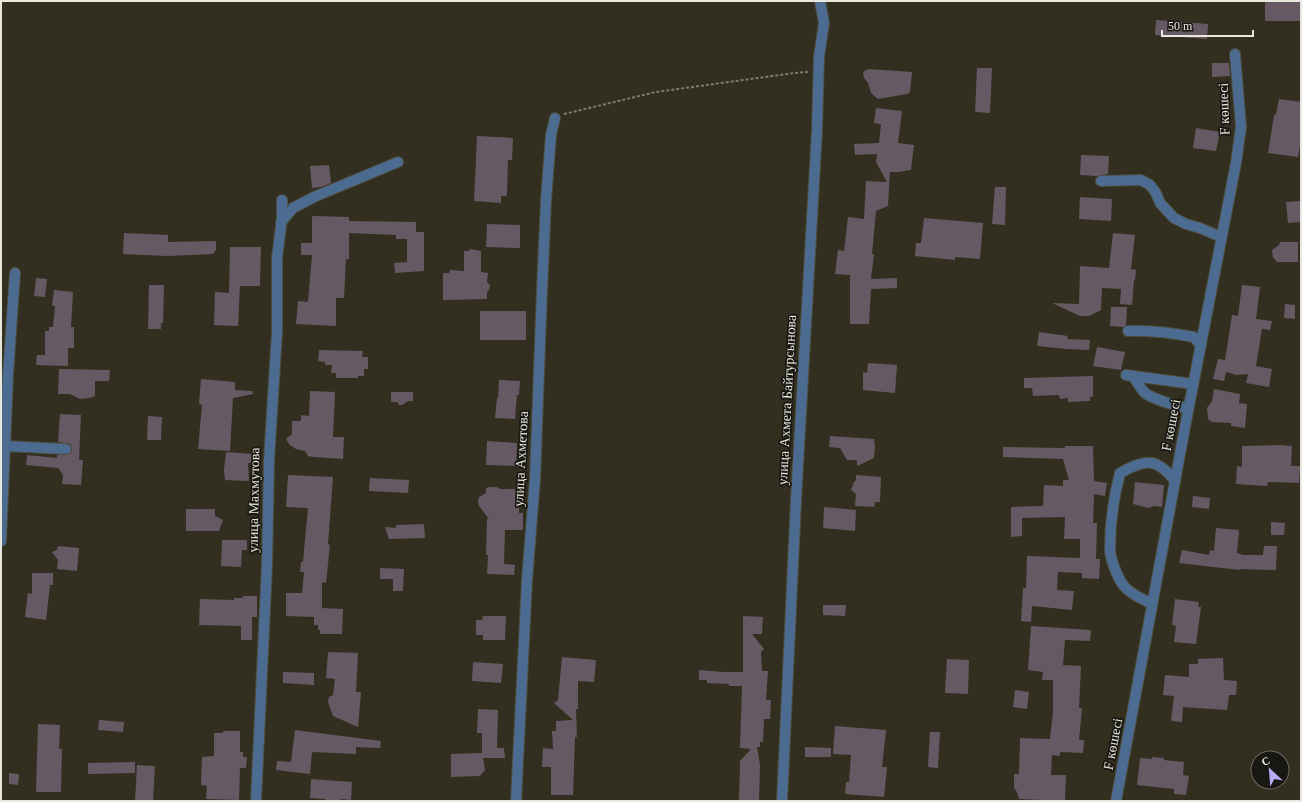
<svg xmlns="http://www.w3.org/2000/svg" width="1302" height="802" font-family="Georgia,serif">
  <style>
    .building { fill: #675963 }
    .lines { fill: none; stroke-linecap: round; stroke-linejoin: round }
    .minor-casing { stroke: #4f4d3f; stroke-width: 12 }
    .path { stroke: #7e7c70; stroke-width: 2; stroke-dasharray: 3 2; stroke-linecap: butt }
    .minor { stroke: #4b6c90; stroke-width: 10 }
    .labels { text-anchor: middle; dominant-baseline: central; stroke-width: 3.5; stroke-linejoin: round; paint-order: stroke }
    .street-label { font-size: 14px; fill: #e9e8df; stroke: #181711 }
  </style>
  <rect width="100%" height="100%" fill="#322f21"/>
  <!-- building -->
  <g class="building">
    <rect x="1265" y="1" width="36" height="20"/>
    <path d="M1156,20L1208,24L1207,39L1155,35Z"/>
    <path d="M1212,63H1229L1230,76L1212,77Z"/>
    <path d="M977,68H992L990,113L975,112Z"/>
    <path d="M868,69L912,72L910,92L907,94L878,99L871,93L868,83L864,78L863,72Z"/>
    <path d="M1279,99L1301,102V140L1298,157L1268,153L1274,115L1276,114Z"/>
    <path d="M876,108L902,111L898,143L914,145L911,170L898,172H890L888,206L876,211L872,254H874L871,279L897,278V288L871,289L869,324H850V275L835,274L838,250L844,251L848,217L864,219L866,181L887,182L876,162L877,154L855,155L854,144L879,143L881,124L874,123Z"/>
    <path d="M1196,128L1220,132L1216,151L1193,148Z"/>
    <path d="M477,136L513,138L512,160H508L507,193L506,196H501V203L474,201Z"/>
    <path d="M1081,155L1109,156L1108,174L1097,176L1080,175Z"/>
    <path d="M329,165L331,183L321,187L312,188L310,166Z"/>
    <path d="M995,187H1006L1005,225L992,224Z"/>
    <path d="M1080,197L1112,199L1111,221L1079,219Z"/>
    <path d="M1301,201V222L1288,223L1286,202Z"/>
    <path d="M312,216L349,217V221L416,222V232H424V271L395,273L394,263L407,262V239H396V235L349,233V259H346L344,298H336V326L296,324L298,301L308,302L312,255H301V243H312Z"/>
    <path d="M924,218L983,223L980,259L955,257V260L915,256L916,243H921Z"/>
    <path d="M487,224L520,225V248L486,247Z"/>
    <path d="M124,233L168,235V242L216,241V250L213,254L167,256L123,254Z"/>
    <path d="M1113,233L1135,235L1131,269L1136,270L1135,280H1134L1132,305L1120,304L1121,289L1102,288L1101,310L1089,316H1080L1052,303L1079,304L1080,266L1109,268Z"/>
    <path d="M1280,242H1298V262H1277L1273,257L1272,250L1279,245Z"/>
    <path d="M230,247H261L260,286H240L238,326L214,325L215,292L229,293Z"/>
    <path d="M470,249L481,251V272L488,273L487,282L490,285L489,290L487,292V299L443,300V273H449L450,270L464,271V251H469Z"/>
    <path d="M36,278L47,279L45,297L34,296Z"/>
    <path d="M149,285H164L163,323H161V329H148Z"/>
    <path d="M1242,285L1260,287L1256,319L1272,321L1270,330L1262,329L1256,366L1272,369L1269,387L1246,383L1248,374L1237,375L1226,372L1224,381L1213,379L1218,359L1225,360L1232,315L1238,316Z"/>
    <path d="M54,290L73,292L71,327H74V348H68V366L36,365L37,355H45V331H49V327H53L55,306H52Z"/>
    <path d="M1285,304L1295,305V319L1284,318Z"/>
    <path d="M1111,307H1127L1126,325L1124,327L1110,326Z"/>
    <rect x="480" y="311" width="46" height="29"/>
    <path d="M1039,332L1068,336L1067,339L1090,340L1089,350L1066,349L1037,346Z"/>
    <path d="M1097,347L1125,352L1121,370L1093,366Z"/>
    <path d="M319,350L363,351L362,357H368V369H364V376H358V378H336V373H331L332,365H325V362L318,361Z"/>
    <path d="M868,363L897,365L895,393L863,390V372L867,373Z"/>
    <path d="M59,369L110,370L109,381H95V396L90,398L80,399L70,394H58Z"/>
    <path d="M1093,376V397H1090V401L1068,402V398L1060,399L1059,395L1033,396L1032,388H1024V378Z"/>
    <path d="M201,379L235,382V390L252,391L253,394L233,398L230,451L198,449L202,405L199,404Z"/>
    <path d="M499,380L520,381L519,395H517L515,419L495,418L497,398H498Z"/>
    <path d="M1214,389L1240,394L1239,403L1247,404L1245,428L1231,426V423L1212,422L1208,419L1207,408L1212,401Z"/>
    <path d="M310,391L335,392L333,437H344L343,459L313,457L308,456L305,451L296,449L290,445L286,439L292,434V421H301V415L309,416Z"/>
    <path d="M391,392H413V401H408L402,405H399L397,402H391Z"/>
    <path d="M60,414L81,415L79,460H83L81,485L62,484L63,475L58,468L26,465L27,455L57,458V455H66L71,453L72,449L70,444L58,442Z"/>
    <path d="M148,416L162,417L161,440H147Z"/>
    <path d="M830,436L874,439L875,446L874,458L857,466V460H847L840,448L829,447Z"/>
    <path d="M487,441L517,443L516,466L486,465Z"/>
    <path d="M1278,445L1292,446L1291,466H1300L1299,483L1268,482L1267,486L1236,484L1237,466L1242,467V446Z"/>
    <path d="M1065,446H1093L1094,481L1107,483L1105,496L1094,494L1093,523H1097L1096,559H1100L1099,579L1082,578V573L1058,572L1057,590L1074,591L1072,610L1032,606L1031,622L1021,621L1023,588H1026L1027,556L1080,558V539H1064L1065,517L1022,518V536L1011,537V507L1043,506L1044,485L1063,486V480H1069L1063,459L1003,457V447L1065,448Z"/>
    <path d="M226,452L253,454V463H248L249,481L225,480L224,470Z"/>
    <path d="M288,475L333,477L328,544L330,545L326,583L322,582V608L343,609L342,634H320V630H318V625H314V617L286,616V593H302L304,572H300L301,562H303L305,539L308,508L286,507Z"/>
    <path d="M856,475L881,477L880,502H875L874,507L855,506L856,494L851,490L854,482L856,480Z"/>
    <path d="M370,478L409,480L408,493L369,491Z"/>
    <path d="M1135,482L1164,485L1162,507L1154,506L1148,508L1133,504Z"/>
    <path d="M490,487H497L500,489H515V491H519V513H523V530H505L504,564L515,565L514,575L487,574L488,555H486L487,519H489L479,506L478,502L479,497L486,493V488Z"/>
    <path d="M1193,496L1210,498L1209,509L1192,507Z"/>
    <path d="M824,507L856,510L855,531L823,528Z"/>
    <path d="M186,509H215V516L223,520L219,531H186Z"/>
    <path d="M1271,522L1285,523L1284,535H1271Z"/>
    <path d="M424,524L425,538L389,539L385,527L396,528V525Z"/>
    <path d="M1216,528L1239,530L1237,553L1241,554V555H1263L1264,546H1277L1276,570L1240,569V570L1179,563L1182,550L1209,555L1210,550L1214,551Z"/>
    <path d="M222,540H247V550H242L241,567L221,566Z"/>
    <path d="M58,546L79,548L77,571L57,569L58,560L52,552L57,550Z"/>
    <path d="M380,568L404,569L403,591H393V579H380Z"/>
    <path d="M32,573H53V585H50L46,620L25,617L28,593L32,594Z"/>
    <path d="M243,596H257V617H252V640H241V626L199,625L200,599L234,600V598H243Z"/>
    <path d="M1175,599L1199,602L1198,607H1201L1196,644L1174,642L1176,626L1172,625Z"/>
    <path d="M823,605H846L845,616L823,615Z"/>
    <path d="M483,616H506L505,640H483V635H476V620H482Z"/>
    <path d="M743,616L763,617L762,634H752L764,649L761,652L762,671H768L766,700H771L770,719H764L763,742H760V747H757L760,765L759,801H739L740,761L751,749L740,748L742,686H729V684L707,683V680H699V670L723,672H743Z"/>
    <path d="M1031,626L1091,630L1090,641L1065,640L1063,665L1081,666L1079,708H1082L1079,740H1084L1083,753L1060,752V756L1052,755L1051,775H1066L1065,801L1019,799L1017,792L1014,788V774H1019L1020,738L1050,739L1053,712V680H1042L1043,672L1028,670Z"/>
    <path d="M328,652L358,653L356,692H361L358,727L333,716L328,702L329,697L333,695L335,679L326,678Z"/>
    <path d="M562,657L596,660L594,682L578,681V709H576L577,737H575L573,795H551V767H542L543,748L553,749L552,731H556V721L573,720L554,703L558,700Z"/>
    <path d="M1223,658L1224,680L1237,681L1236,695H1229L1227,710L1183,707L1182,722L1171,721L1174,696L1163,695L1165,675L1189,677V664H1198V659Z"/>
    <path d="M947,659L969,660L968,694L945,693Z"/>
    <path d="M473,662L503,664L501,683L472,681Z"/>
    <path d="M283,672L314,673V685L283,683Z"/>
    <path d="M1015,690L1029,692L1027,709L1013,707Z"/>
    <path d="M478,709L498,710L497,748H504L505,758H483L485,770L480,776L451,777V754L482,753V756V733H477Z"/>
    <path d="M99,720L124,722L123,732L98,730Z"/>
    <path d="M38,724L60,725L59,749H62L61,792H36Z"/>
    <path d="M835,726L886,730L882,767H887L884,797L845,794L846,782H849L851,755L833,754Z"/>
    <path d="M295,730L381,741L380,748L356,747V754L312,752L310,774L276,770L277,761L291,762Z"/>
    <path d="M224,731H240V752H243V757H247L246,768H240L239,800L206,799L207,786L201,785L202,757L214,756V733H222Z"/>
    <path d="M930,732H940L938,768L928,767Z"/>
    <path d="M805,747L831,748V757H805Z"/>
    <path d="M1152,757L1164,758V760L1184,762L1183,775L1189,776L1186,795L1174,794V789L1137,785L1140,758L1152,759Z"/>
    <path d="M135,762V773L88,774V763Z"/>
    <path d="M137,765L155,766L153,801H135Z"/>
    <path d="M9,773L19,774L18,785L9,784Z"/>
    <path d="M311,779L352,782L351,800L341,799L340,801H327L325,799L310,798Z"/>
  </g>
  <g class="lines">
    <defs>
      <g id="minor">
        <path d="M1101,181L1141,180L1150,185L1156,193L1160,203L1174,218L1186,224L1200,228L1221,237"/>
        <path d="M281,222L293,208L314,197L398,162"/>
        <path d="M1128,331C1151,330 1172,333 1194,337L1201,346"/>
        <path d="M1126,375L1193,384"/>
        <path d="M1133,376C1137,382 1140,387 1144,392C1152,400 1177,405 1188,409"/>
        <path d="M5,446L66,449"/>
        <path d="M1,541L8,375L15,273"/>
        <path d="M1152,604C1143,599 1131,595 1124,586C1118,579 1110,559 1110,549C1110,525 1114,496 1120,473C1144,459 1157,457 1175,481"/>
        <path d="M256,801L267,565L269,461L277,332V258L282,218V200"/>
        <path d="M516,801L527,580L535,479L542,290L546,200L551,135L555,118"/>
        <path d="M782,801L796,500L817,130L819,57L824,23L820,1"/>
        <path d="M1116,801L1185,427L1236,163L1241,127L1235,54"/>
      </g>
    </defs>
    <!-- minor casing -->
    <use href="#minor" class="minor-casing"/>
    <!-- path -->
    <path class="path" d="M564,114L656,92L794,73L808,72"/>
    <!-- minor -->
    <use href="#minor" class="minor"/>
  </g>
  <g class="labels">
    <!-- street labels -->
    <g class="street-label">
      <text transform="translate(1224 109) rotate(-92)">F көшесі</text>
      <text transform="translate(787 400) rotate(-87)">улица Ахмета Байтурсынова</text>
      <text transform="translate(1171 425) rotate(-79)">F көшесі</text>
      <text transform="translate(521 459) rotate(-87)">улица Ахметова</text>
      <text transform="translate(254 500) rotate(-89)">улица Махмутова</text>
      <text transform="translate(1113 744) rotate(-79)">F көшесі</text>
    </g>
  </g>
  <!-- border -->
  <rect width="1302" height="802" fill="none" stroke="#e9e8df" stroke-width="4"/>
  <!-- north arrow -->
  <g transform="translate(1270 770) rotate(334)"><circle r="19" fill="#181711" stroke="#6c6b63"/>
  <path d="M0-3L7 15L0 10L-7 15Z" fill="#b9abf7"/>
  <text y="-6" font-size="11" font-weight="bold" text-anchor="middle" fill="#e9e8df">С</text>
  </g>
  <!-- scale -->
  <path d="M1162 30v6h91v-6" fill="none" stroke="#e9e8df" stroke-width="2"/>
  <text x="1168" y="30" font-size="12" fill="#e9e8df" stroke="#181711" stroke-width="3" paint-order="stroke">50 m</text>
</svg>
